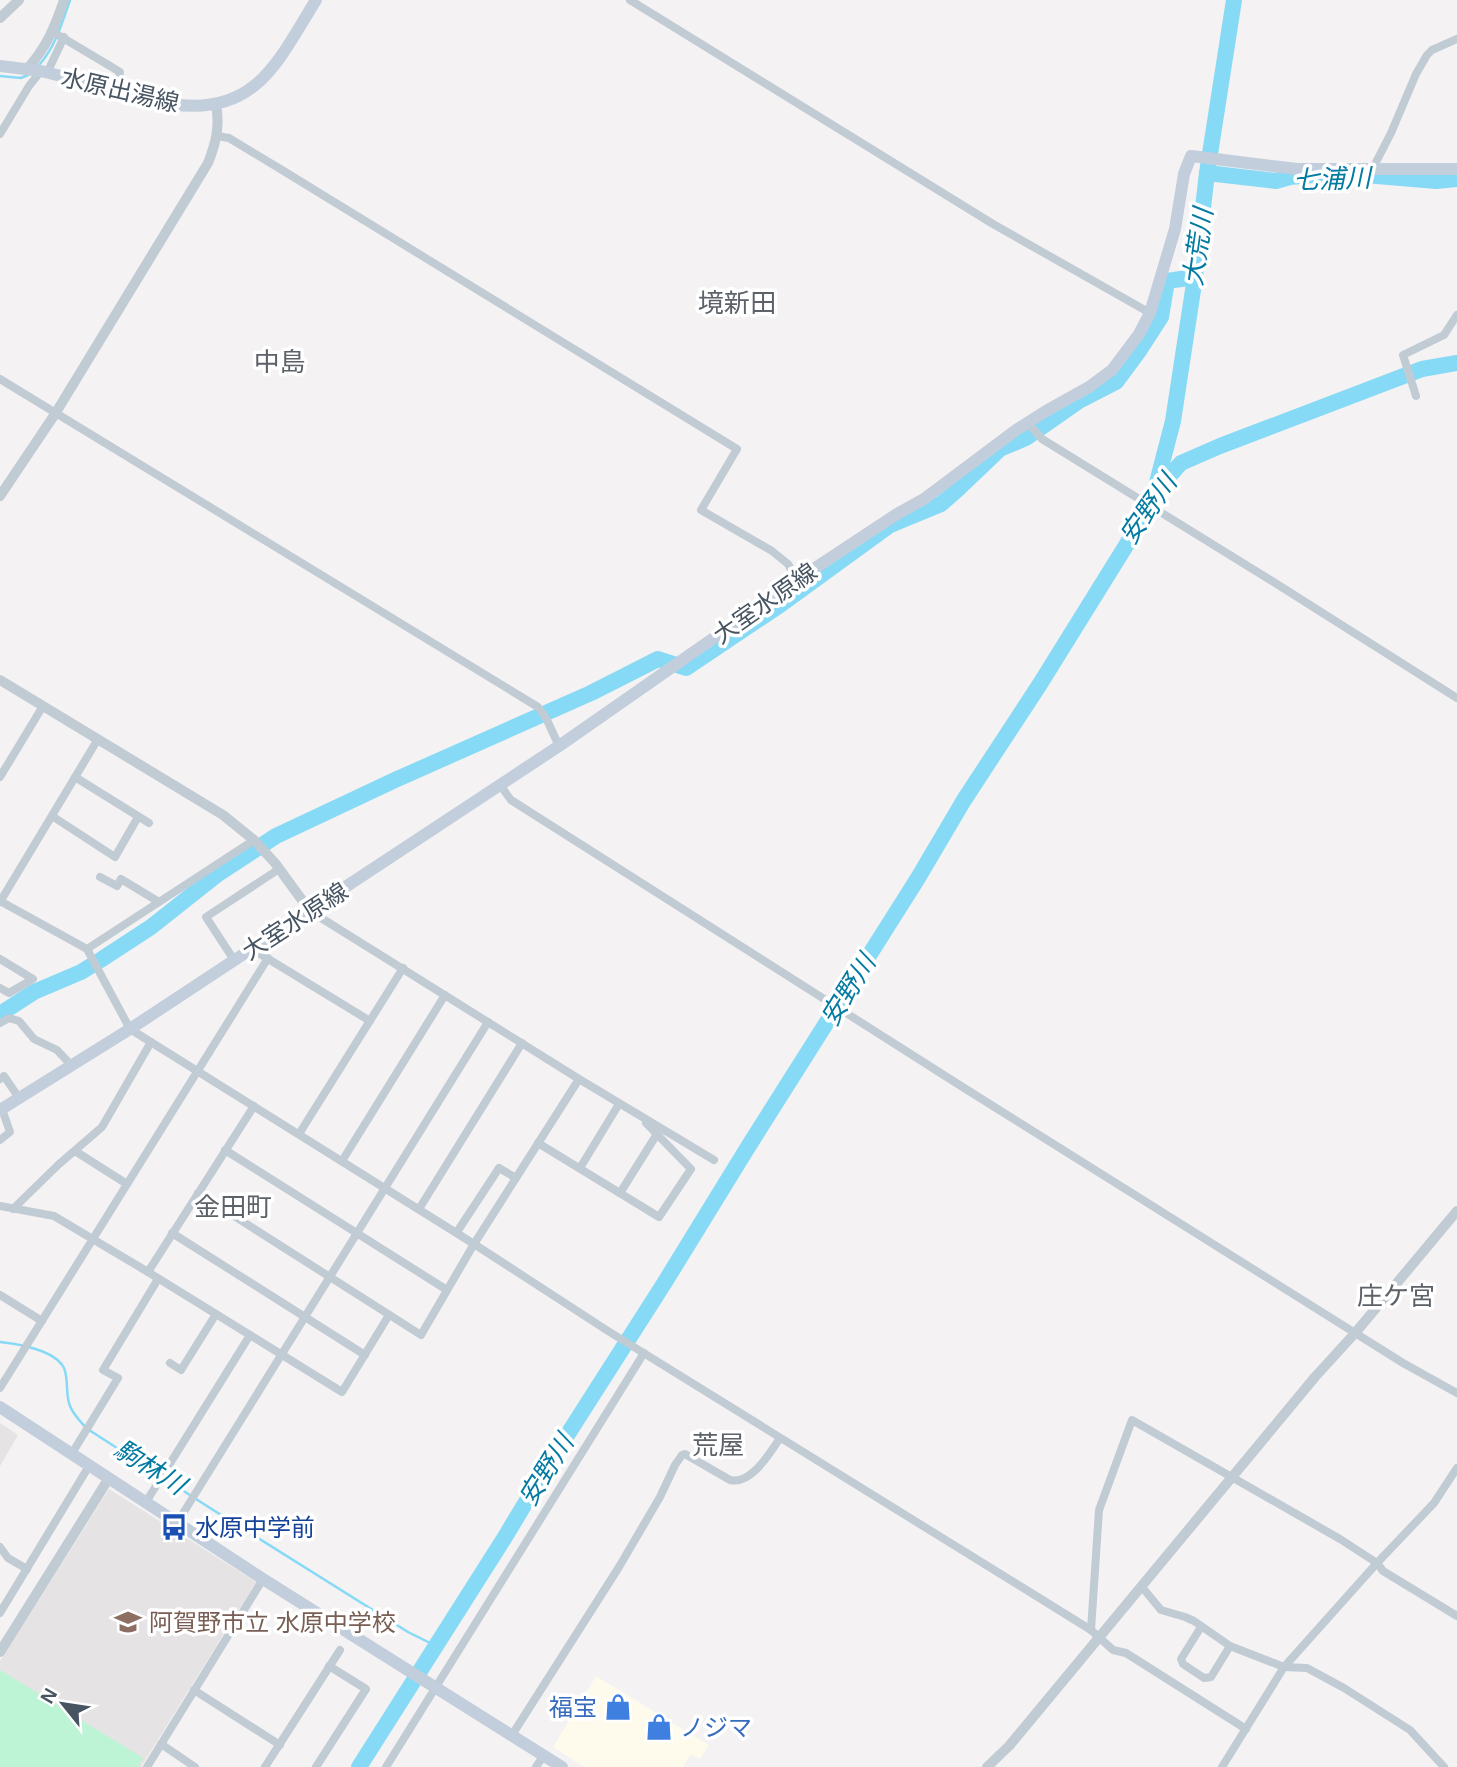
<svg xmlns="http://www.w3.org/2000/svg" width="1457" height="1767" font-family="Helvetica,'Noto Sans JP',sans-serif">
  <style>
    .commercial { fill: #fefaec }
    .education { fill: #e5e3e4 }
    .green { fill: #bdf4d5 }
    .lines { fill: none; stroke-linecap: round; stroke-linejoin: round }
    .stream { stroke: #86daf5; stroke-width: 2.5 }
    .river { stroke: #86daf5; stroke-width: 16 }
    .minor { stroke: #c1cbd4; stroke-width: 8 }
    .tertiary { stroke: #c1cbd4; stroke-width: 10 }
    .secondary { stroke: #c3cedc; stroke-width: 12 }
    .labels { text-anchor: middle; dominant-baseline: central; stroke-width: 7; stroke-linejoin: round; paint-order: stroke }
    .street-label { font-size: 24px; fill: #475462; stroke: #fff }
    .transit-label { font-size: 24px; fill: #164399; stroke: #fff; text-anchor: start }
    .education-label { font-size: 24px; fill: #785e54; stroke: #fff; text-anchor: start }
    .shop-label { font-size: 24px; fill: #366cbe; stroke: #fff; text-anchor: end }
    .water-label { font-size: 26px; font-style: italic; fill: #037aa2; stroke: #fff }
    .neighbourhood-label { font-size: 26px; fill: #5d6168; stroke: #fff }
  </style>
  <rect width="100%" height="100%" fill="#f4f2f2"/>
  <!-- commercial -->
  <path class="commercial" d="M596,1676L709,1745L700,1759L691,1754L683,1767H584L553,1747Z"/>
  <!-- education -->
  <g class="education">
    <path d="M0,1423L18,1435L0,1466Z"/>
    <path d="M109,1489L256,1582L141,1767H0V1661Z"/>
  </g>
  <!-- green -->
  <path class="green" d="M0,1670L143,1758L138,1767H0Z"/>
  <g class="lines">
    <!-- stream -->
    <g class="stream">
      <path d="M38,66C55,48 62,23 70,0"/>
      <path d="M0,76L21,78L28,75"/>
      <path d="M0,1342C18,1344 55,1350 64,1368C69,1380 65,1394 70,1406C73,1414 80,1421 86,1428L210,1508L408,1632L436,1646"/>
    </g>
    <!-- river -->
    <g class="river">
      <path d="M1207,173L1276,181L1290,177L1313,175L1342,177L1355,175L1377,176L1436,181L1457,179"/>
      <path d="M1155,490L1173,421L1195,277L1207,173L1234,0"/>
      <path d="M0,1014L34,992L81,972L102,959L151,927L218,874L276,836L395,780L591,693L658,659L686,668L780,605L890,525L941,504L957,490L1000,449L1026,438L1079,401L1116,382L1139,351L1161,317L1167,281L1195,277"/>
      <path d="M359,1767L505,1537L550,1462L665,1282L748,1147L918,878L964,800L1040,684L1145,515L1155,492L1181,463L1220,446L1422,369L1457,363"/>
    </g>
    <!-- minor -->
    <g class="minor">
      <path d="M630,0L993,224L1150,313"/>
      <path d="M53,32L120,72L118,90"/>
      <path d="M47,73L64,37"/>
      <path d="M0,134L29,86L41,71"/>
      <path d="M217,136L229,138L282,170L737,449L701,510L772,551L788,564L797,580"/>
      <path d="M1372,170L1391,133L1416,74L1427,55L1432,50L1457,39"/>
      <path d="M0,379L538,707L546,718L559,746"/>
      <path d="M1416,396L1403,355L1444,335L1457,315"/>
      <path d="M1028,423L1042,439L1272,581L1457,698"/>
      <path d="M0,777L43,706"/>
      <path d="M75,777L149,823"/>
      <path d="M500,785L511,800L961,1086L1403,1363L1457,1393"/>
      <path d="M52,816L115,857L138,817"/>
      <path d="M100,877L117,886L121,879L159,902"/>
      <path d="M0,901L87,949L130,1029L474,1244L608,1331L1091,1630L1113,1650L1126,1653L1246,1729"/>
      <path d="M0,902L98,739"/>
      <path d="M310,911L579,1079L714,1160"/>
      <path d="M87,949L254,840"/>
      <path d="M252,949L370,1021"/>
      <path d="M0,959L33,979L9,993L0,988"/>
      <path d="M234,960L206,917L279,869"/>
      <path d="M0,1023L9,1018L19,1021L34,1039L57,1050L72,1066"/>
      <path d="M0,1079L4,1076L19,1098"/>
      <path d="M299,1134L403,968"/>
      <path d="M0,1140L10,1132L2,1109"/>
      <path d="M538,1143L659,1217L691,1169L646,1123"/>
      <path d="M225,1150L447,1290"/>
      <path d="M75,1151L127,1184"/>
      <path d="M342,1161L445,995"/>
      <path d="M580,1168L619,1104"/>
      <path d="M198,1193L421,1335L474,1244L579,1079"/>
      <path d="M620,1193L657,1134"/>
      <path d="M0,1206L54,1216L148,1272L342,1392L389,1315"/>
      <path d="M13,1209L58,1165L102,1127L151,1042"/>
      <path d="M419,1209L522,1043"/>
      <path d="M457,1232L499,1168L516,1178"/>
      <path d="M172,1233L365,1355"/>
      <path d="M148,1272L254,1106"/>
      <path d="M0,1295L42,1321"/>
      <path d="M170,1363L181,1370L216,1314"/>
      <path d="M0,1388L268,958"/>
      <path d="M71,1455L118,1378L103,1370L158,1279"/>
      <path d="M146,1502L250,1335"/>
      <path d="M177,1523L488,1022"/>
      <path d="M0,1547L8,1558L27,1569"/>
      <path d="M1142,1587L1161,1610L1185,1617L1194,1621L1230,1646L1284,1667L1307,1668L1344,1688L1410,1730L1444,1767"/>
      <path d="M0,1613L89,1466"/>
      <path d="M1201,1627L1181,1659L1183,1664L1204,1678L1211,1677L1230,1646"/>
      <path d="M1091,1630L1099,1510L1132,1420L1340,1539L1377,1563L1383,1571L1457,1616"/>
      <path d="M194,1690L280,1745"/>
      <path d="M512,1735L619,1567L660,1497L675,1465L682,1455L685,1454L730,1480C751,1485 770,1453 780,1438"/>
      <path d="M161,1744L195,1767"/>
      <path d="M147,1767L263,1579"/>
      <path d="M265,1767L340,1650"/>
      <path d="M316,1767L366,1689L329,1666"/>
      <path d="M386,1767L644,1353"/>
      <path d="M536,1767L544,1755"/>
      <path d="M1222,1767L1284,1667L1377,1563L1434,1503L1457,1468"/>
    </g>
    <!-- tertiary -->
    <g class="tertiary">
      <path d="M0,18L19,0"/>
      <path d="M27,69C46,48 55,27 64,0"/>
      <path d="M0,496L55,414L208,163C216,143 220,126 216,105"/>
      <path d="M0,680L223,815L254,840L275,863L310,911"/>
      <path d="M0,1652L109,1478"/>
      <path d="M987,1767L1009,1746L1315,1377L1356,1332L1457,1211"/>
    </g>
    <!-- secondary -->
    <g class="secondary">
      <path d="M0,66L41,71L171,104C256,117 278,61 316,0"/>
      <path d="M0,1110L130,1029L559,746L797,580L897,514L924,499L1016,430L1046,411L1089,387L1112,370L1139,334L1150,313L1175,229L1184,174L1191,156L1297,169H1457"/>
      <path d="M0,1407L263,1579L562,1767"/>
    </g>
  </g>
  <!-- icons -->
  <defs>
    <symbol id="bus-bare" viewBox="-9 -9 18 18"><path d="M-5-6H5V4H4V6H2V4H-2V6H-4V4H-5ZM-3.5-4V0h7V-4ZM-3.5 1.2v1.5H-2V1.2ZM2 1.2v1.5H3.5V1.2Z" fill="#1a4fb4" stroke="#fff" stroke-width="2.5" paint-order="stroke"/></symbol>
    <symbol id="school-bare" viewBox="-9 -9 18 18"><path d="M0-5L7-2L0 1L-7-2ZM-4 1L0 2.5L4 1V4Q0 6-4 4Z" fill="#8d6e63" stroke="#fff" stroke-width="2.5" paint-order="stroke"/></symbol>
    <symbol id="shop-bare" viewBox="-9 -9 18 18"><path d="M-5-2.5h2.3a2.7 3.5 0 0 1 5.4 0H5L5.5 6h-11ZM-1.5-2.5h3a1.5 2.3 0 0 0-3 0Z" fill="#3f7fe0" stroke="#fff" stroke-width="2.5" paint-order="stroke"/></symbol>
  </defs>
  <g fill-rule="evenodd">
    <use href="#bus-bare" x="155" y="1508" width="38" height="38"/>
    <use href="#school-bare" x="109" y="1603" width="38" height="38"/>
    <use href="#shop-bare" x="599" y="1688" width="38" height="38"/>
    <use href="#shop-bare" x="640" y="1708" width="38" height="38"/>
  </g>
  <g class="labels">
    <!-- street labels -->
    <g class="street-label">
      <text transform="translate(120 90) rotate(13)">水原出湯線</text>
      <text transform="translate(765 603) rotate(-35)">大室水原線</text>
      <text transform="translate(295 921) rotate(-33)">大室水原線</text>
    </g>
    <!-- transit labels -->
    <g class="transit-label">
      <text x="195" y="1527">水原中学前</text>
    </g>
    <!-- education labels -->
    <g class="education-label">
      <text x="149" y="1622">阿賀野市立 水原中学校</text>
    </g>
    <!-- shop labels -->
    <g class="shop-label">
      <text x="597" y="1707">福宝</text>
      <text x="680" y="1727" text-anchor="start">ノジマ</text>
    </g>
    <!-- water labels -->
    <g class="water-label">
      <text transform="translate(1332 179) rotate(-2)">七浦川</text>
      <text transform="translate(1198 247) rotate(-82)">大荒川</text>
      <text transform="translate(1148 509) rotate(-55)">安野川</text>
      <text transform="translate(848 990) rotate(-58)">安野川</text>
      <text transform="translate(150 1467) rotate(32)">駒林川</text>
      <text transform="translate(546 1470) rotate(-58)">安野川</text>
    </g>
    <!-- neighbourhood labels -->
    <g class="neighbourhood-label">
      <text x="737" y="303">境新田</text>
      <text x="280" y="362">中島</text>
      <text x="233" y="1207">金田町</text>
      <text x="1396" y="1296">庄ケ宮</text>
      <text x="718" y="1445">荒屋</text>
    </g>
  </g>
  <!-- north arrow -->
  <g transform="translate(63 1704) rotate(300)" stroke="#ffffff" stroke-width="5" paint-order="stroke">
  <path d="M0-5L12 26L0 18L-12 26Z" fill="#475462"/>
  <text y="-10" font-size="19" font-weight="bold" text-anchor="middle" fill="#475462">N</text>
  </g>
</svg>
